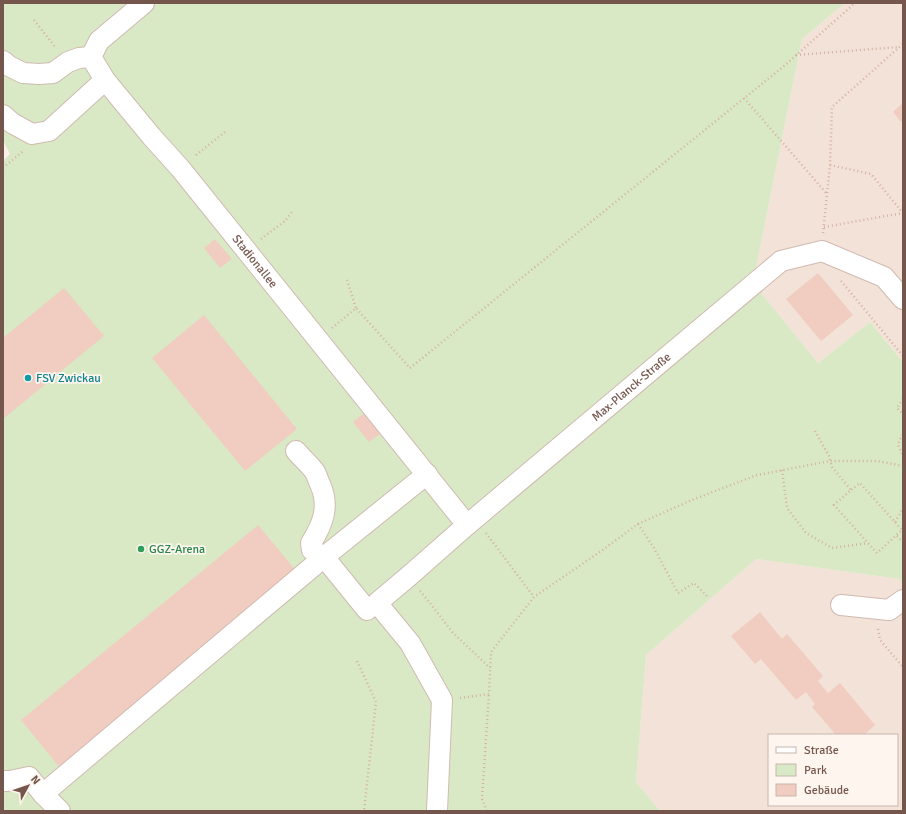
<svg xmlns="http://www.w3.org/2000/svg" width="906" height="814" font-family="Signika,sans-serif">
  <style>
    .residential { fill: #f3e2d7; fill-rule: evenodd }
    .green { fill: #d9e9c6 }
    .building { fill: #f0cdc0 }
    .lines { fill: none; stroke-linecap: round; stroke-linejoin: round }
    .minor-casing { stroke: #d0bab1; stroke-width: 22 }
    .path { stroke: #d5b0a3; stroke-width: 2.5; stroke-dasharray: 1 3; stroke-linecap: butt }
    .minor { stroke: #fff; stroke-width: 20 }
    .culture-dot { fill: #0f9aa8; stroke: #fef6ee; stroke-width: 1.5 }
    .leisure-dot { fill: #2e9e5b; stroke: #fef6ee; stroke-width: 1.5 }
    .labels { text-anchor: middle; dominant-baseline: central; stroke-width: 3.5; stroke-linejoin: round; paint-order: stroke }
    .street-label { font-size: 12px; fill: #75564d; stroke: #fef6ee }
    .culture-label { font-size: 12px; fill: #0d838f; stroke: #fef6ee; text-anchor: start }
    .leisure-label { font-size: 12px; fill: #27864d; stroke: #fef6ee; text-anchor: start }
  </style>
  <rect width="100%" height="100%" fill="#fcf1e8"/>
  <!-- residential -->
  <g class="residential">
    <path d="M845,3H903V362L870,322L818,363L753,283L802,39Z"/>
    <path d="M756,559L899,579L903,584V811H660L636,782L646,655ZM769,735H897V805H769Z"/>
  </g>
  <!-- green -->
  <path class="green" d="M3,3H845L802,39L753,283L818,363L870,322L903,362V584L899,579L756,559L646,655L636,782L660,811H3V161L10,154L3,140Z"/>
  <!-- building -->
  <g class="building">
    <path d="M903,103V119L901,122L893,112Z"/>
    <path d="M215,239L232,259L220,268L204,248Z"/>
    <path d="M818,273L853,315L821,341L786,299Z"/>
    <path d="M64,288L104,336L3,419V338Z"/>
    <path d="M204,315L297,429L245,471L152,358Z"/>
    <path d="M364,413L380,434L369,442L353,422Z"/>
    <path d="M258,525L298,573L60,768L21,720Z"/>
    <path d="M760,612L782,639L787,634L823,676L818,681L828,693L840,683L875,725L864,735H836L812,707L815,704L806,692L796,700L761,659L755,664L731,636Z"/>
  </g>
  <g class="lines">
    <defs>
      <g id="minor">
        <path id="s1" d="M144,3L99,41L91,57L105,80L152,137L180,168L467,525"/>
        <path d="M3,61L9,66L23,73L39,74L53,73L68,62L79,58L91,57"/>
        <path d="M3,115L12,123L32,134L49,131L105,80"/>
        <path d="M296,451C302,458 310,465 315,472C317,476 318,480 320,484C330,506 323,524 311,543L312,550L324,557L367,610"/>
        <path d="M841,605L889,610L903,600"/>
        <path d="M3,781H10L29,777L43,794L60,811"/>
        <path d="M43,794L324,557L427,474"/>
        <path id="s2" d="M437,811L442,700L410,643L377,603L409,576L467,525L781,261L822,251L884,277L903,299"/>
      </g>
    </defs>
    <!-- minor casing -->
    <use href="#minor" class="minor-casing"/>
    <!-- path -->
    <g class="path">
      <path d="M34,20L56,48"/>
      <path d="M796,55L899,47"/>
      <path d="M744,98L827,194"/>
      <path d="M196,155L225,132"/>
      <path d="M830,165L871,174L903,213"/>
      <path d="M3,168L23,151"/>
      <path d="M824,227L903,213"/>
      <path d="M823,233L830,165L832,107L903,44"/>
      <path d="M261,239L285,221L292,212"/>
      <path d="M347,280L356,308"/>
      <path d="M841,281L903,356"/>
      <path d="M332,328L356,308L410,368L784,66L855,3"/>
      <path d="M903,399L897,408L903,414"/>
      <path d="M815,431L829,456L832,467L851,490L834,505L877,553L902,530L860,483L851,490"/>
      <path d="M903,435L900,439L898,445L903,456"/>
      <path d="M782,470L787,508L806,533L832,548L868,543"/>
      <path d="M895,522L903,509"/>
      <path d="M638,524L654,548L678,593L694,583L707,596"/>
      <path d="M486,533L534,597"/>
      <path d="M897,536L903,542"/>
      <path d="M420,591L430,603L453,633L490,668"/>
      <path d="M878,629L880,640L903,667"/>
      <path d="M357,661L376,702L364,811"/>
      <path d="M460,698L489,694L491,652L534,597L604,549L638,524L692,500L757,475L830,461H877L903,466"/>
      <path d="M487,811L482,799L489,694"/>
    </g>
    <!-- minor -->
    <use href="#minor" class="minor"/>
  </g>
  <!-- markers -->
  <circle class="culture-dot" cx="28" cy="378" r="4"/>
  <circle class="leisure-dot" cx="141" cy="549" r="4"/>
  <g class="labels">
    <!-- street labels -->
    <g class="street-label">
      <text stroke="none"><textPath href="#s1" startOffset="339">Stadionallee</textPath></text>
      <text stroke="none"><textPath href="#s2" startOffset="562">Max-Planck-Straße</textPath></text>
    </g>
    <!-- culture labels -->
    <g class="culture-label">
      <text x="36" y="378">FSV Zwickau</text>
    </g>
    <!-- leisure labels -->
    <g class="leisure-label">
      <text x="149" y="549">GGZ-Arena</text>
    </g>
  </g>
  <!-- border -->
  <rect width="906" height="814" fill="none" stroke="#75564d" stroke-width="8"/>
  <!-- legend -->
  <rect x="768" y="734" width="130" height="72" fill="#fef6ee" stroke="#c7b6ae"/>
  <rect x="776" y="747" width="20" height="6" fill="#ffffff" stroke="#c7b6ae"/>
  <text x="804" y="754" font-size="12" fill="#75564d">Straße</text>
  <rect x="776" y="764" width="20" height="12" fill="#d9e9c6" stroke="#c7b6ae"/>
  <text x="804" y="774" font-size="12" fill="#75564d">Park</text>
  <rect x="776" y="784" width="20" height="12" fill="#f0cdc0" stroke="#c7b6ae"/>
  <text x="804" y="794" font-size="12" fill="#75564d">Gebäude</text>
  <!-- north arrow -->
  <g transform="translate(28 786) rotate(50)" stroke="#fef6ee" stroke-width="3" paint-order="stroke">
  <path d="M0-3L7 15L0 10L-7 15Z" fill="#75564d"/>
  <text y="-6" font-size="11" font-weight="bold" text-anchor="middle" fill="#75564d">N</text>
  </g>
</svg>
